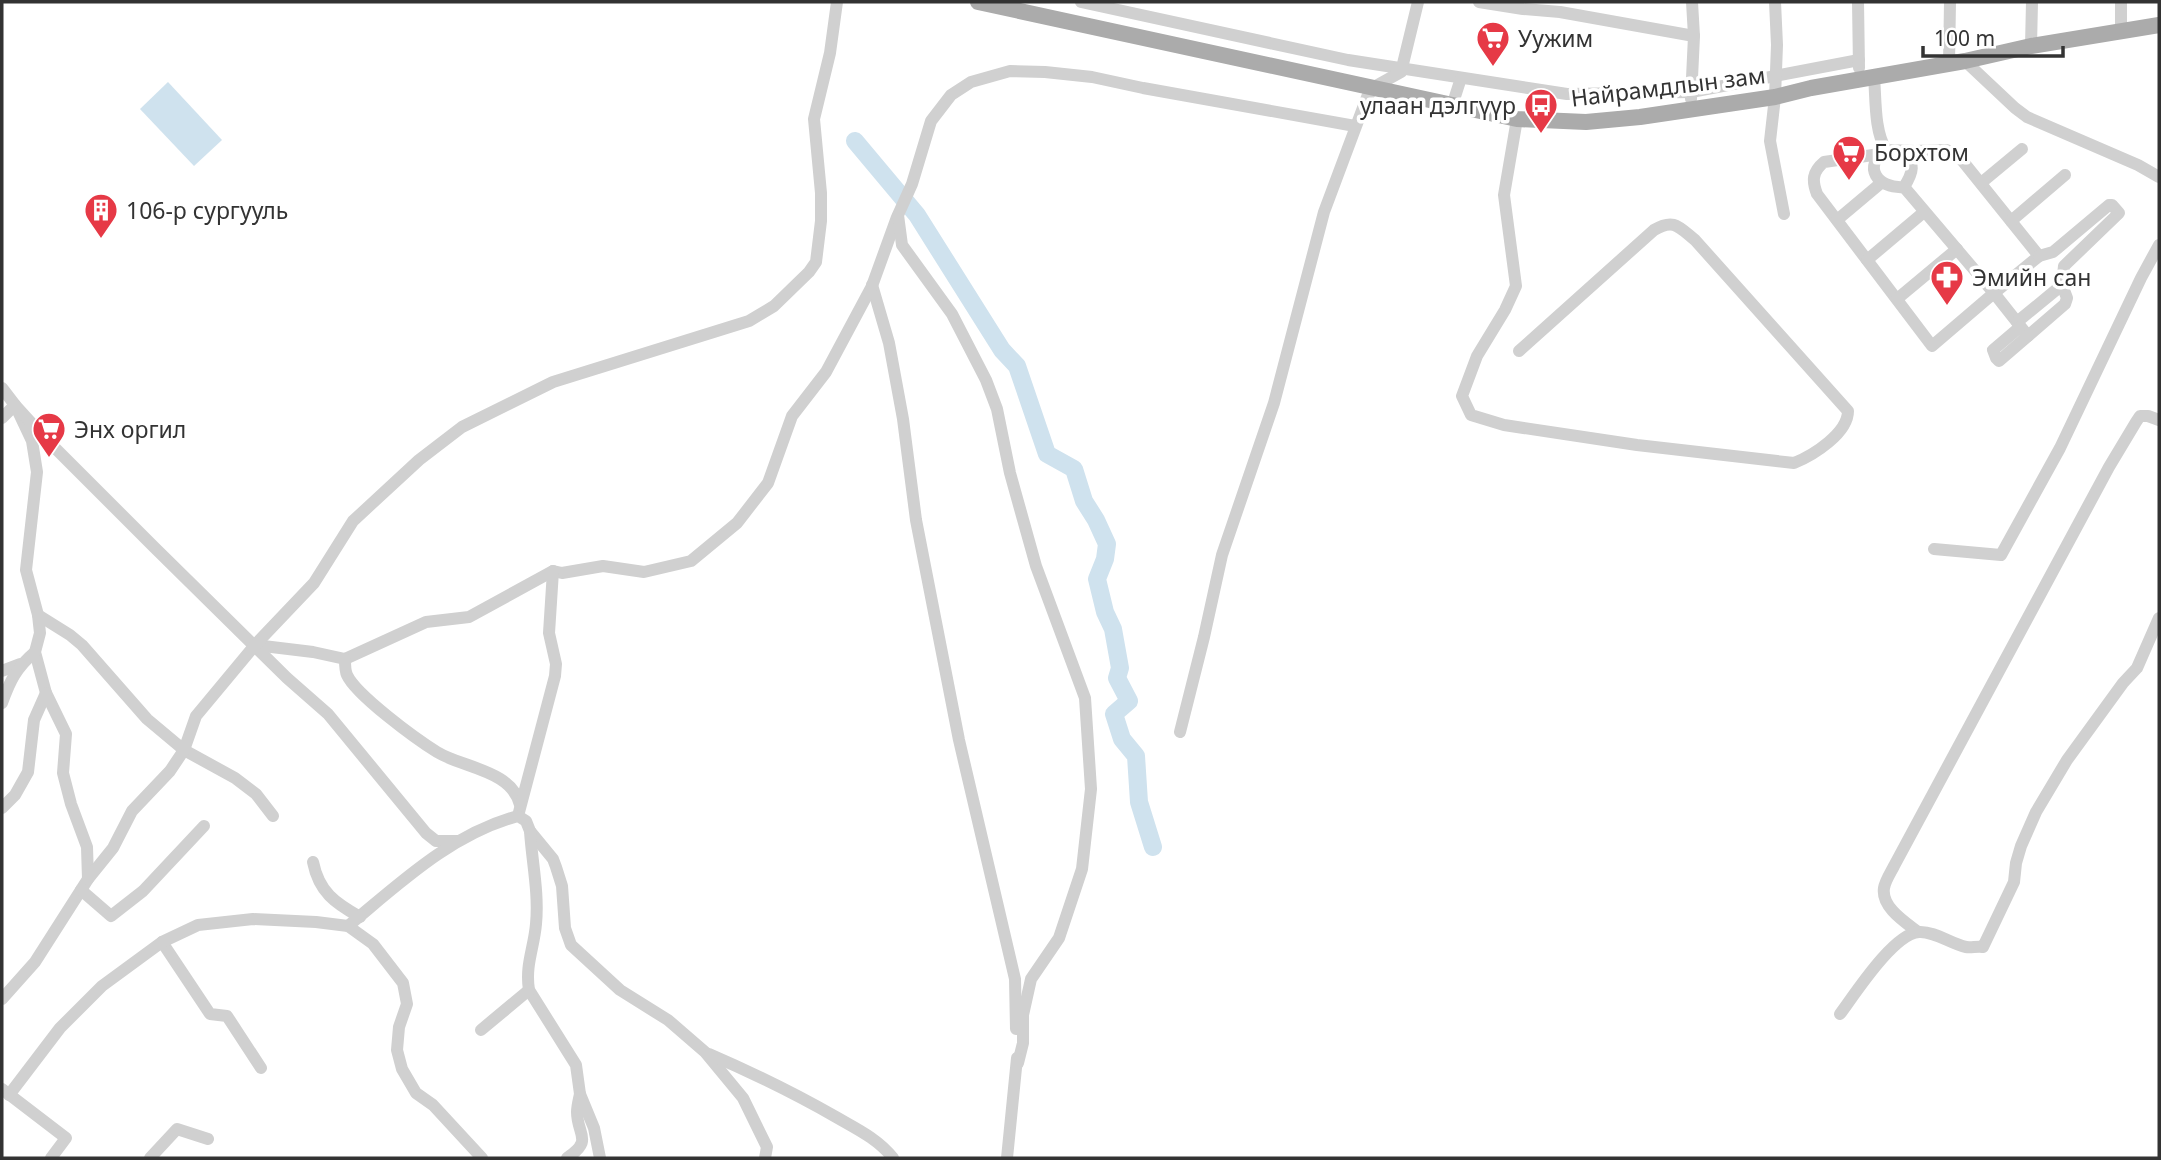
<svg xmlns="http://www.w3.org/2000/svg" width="2161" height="1160" font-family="'Noto Sans',sans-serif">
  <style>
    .water { fill: #cfe2ee }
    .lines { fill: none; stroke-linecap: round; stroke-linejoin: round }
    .river { stroke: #cfe2ee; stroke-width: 18 }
    .minor { stroke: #d0d0d0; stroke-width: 12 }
    .major { stroke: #ababab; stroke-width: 16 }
    .labels { text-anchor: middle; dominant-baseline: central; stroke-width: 7; stroke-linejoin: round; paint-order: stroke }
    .poi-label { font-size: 23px; fill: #333; stroke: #fff; text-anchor: start }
    .street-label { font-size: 23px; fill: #333; stroke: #fff }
  </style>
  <rect width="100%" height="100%" fill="#fff"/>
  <!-- water -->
  <path class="water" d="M168,82L222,140L194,166L140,109Z"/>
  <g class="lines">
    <!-- river -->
    <path class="river" d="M855,141L917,215L1002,350L1017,366L1047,454L1074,469L1084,501L1096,520L1107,544L1105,559L1097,579L1105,612L1113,629L1120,668L1117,678L1129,701L1114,714L1122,739L1136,756L1139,802L1153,847"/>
    <!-- minor -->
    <g class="minor">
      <path d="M1081,2L1348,60L1567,94L1691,92L1859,60"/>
      <path d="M1479,2L1523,9L1560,12L1694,36"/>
      <path d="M1775,2L1777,45L1775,97L1770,141L1784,214"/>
      <path d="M1858,2L1859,68"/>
      <path d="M2121,2V33"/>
      <path d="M2031,46L2032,2"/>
      <path d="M1965,61L2015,108L2027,117L2138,165L2159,177"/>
      <path d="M1949,64L1950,2"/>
      <path d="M1874,77C1876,99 1874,130 1886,150L1915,151L1946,150L1957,154L2039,256L1994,293L1904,187"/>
      <path d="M1691,99L1694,36L1692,2"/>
      <path d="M1452,106L1461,78"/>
      <path d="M1517,119L1504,195L1516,286L1505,310L1477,356L1462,396L1471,415L1504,425L1637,445L1794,463C1814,455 1848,433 1848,411L1695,240C1679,227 1674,218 1654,230L1519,351"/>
      <path d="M1886,150C1862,166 1877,189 1904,187C1913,173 1916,163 1903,151"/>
      <path d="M1880,154L1824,162C1812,172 1812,181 1817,194L1932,346L1994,293L2028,336"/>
      <path d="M1981,183L2022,149"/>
      <path d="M1837,220L1881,183"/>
      <path d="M2011,221L2065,175"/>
      <path d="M1867,260L1924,212"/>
      <path d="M872,285L889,343L903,419L916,520L959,740L1015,979L1016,1029"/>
      <path d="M1897,299L1957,249"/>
      <path d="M2017,322L2062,285"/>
      <path d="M2020,327L1993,350L1996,358L1999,361L2065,304L2067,298L2062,285L2064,266L2119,213L2112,205H2109L2053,252L2039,256"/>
      <path d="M2,388L15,405L32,441L37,472L26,570L38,615L40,633L35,652L46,693L66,734L63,773L71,804L87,847L88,879L35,962L2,999"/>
      <path d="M2,418L15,405L45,438L155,548L287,678L328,714L426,833L436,841H458"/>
      <path d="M1934,549L2001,555L2060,448L2141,278L2159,245"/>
      <path d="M38,615L70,635L82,645L147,719L184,750L235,778L256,794L273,816"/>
      <path d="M255,645L313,652L345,659L426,622L469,617L553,571L562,573L603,566L644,572L691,561L737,523L768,483L792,416L826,372L872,286L897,217"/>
      <path d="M345,659C345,663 345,671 347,675C356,695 416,739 437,752C463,768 512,770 520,805"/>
      <path d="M2,671L20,664"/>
      <path d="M2,703C10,681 16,668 35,652"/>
      <path d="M1180,732L1204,637L1222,555L1274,403L1324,212L1367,97L1374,87L1401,72L1418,2"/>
      <path d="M2,808L15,795L28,772L34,720L46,693"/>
      <path d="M518,816L555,676L556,664L549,633L553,571"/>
      <path d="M530,831L553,859L556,867L562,886L565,928L571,945L620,990L668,1020L705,1052L743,1098L767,1147L765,1158"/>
      <path d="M313,862C319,892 335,903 360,917"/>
      <path d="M88,879L113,848L132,811L170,771L184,750L196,716L255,645L314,583L353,521L419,460L462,427L553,382L749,321L774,306L809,272L816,262L821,221V193L814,119L830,53L837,2"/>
      <path d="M81,890L111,916L143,891L204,826"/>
      <path d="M348,926C400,883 451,834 518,816L526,821L530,831C532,862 539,893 536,924C534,948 525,965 529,990L576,1065L580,1094L594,1128L600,1158"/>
      <path d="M1918,932C1905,922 1881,907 1884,888C1885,881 1891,872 1894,866L2109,467L2136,422L2140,416H2148L2159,420"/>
      <path d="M162,942L210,1014L227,1016L261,1068"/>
      <path d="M1840,1014C1855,994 1893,934 1919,932C1935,931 1951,944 1966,947C1971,948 1977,946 1983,947L2014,882L2016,863L2021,846L2036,812L2067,760L2123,683L2137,668L2159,618"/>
      <path d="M481,1030L529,990"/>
      <path d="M709,1054C753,1073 794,1093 836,1117C857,1129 878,1139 893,1158"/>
      <path d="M1018,1063L1023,1043V1015L1031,979L1059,938L1082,869L1091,789L1085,698L1036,566L1010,473L997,409L986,380L952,314L902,245L898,215L912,184L931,121L951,95L971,82L1010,71L1045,72L1092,77L1143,88L1355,126"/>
      <path d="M2,1089L66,1138L51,1158"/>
      <path d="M9,1095L60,1028L102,986L162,942L198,925L253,919L316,922L348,926L373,944L403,983L407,1004L399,1027L397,1050L402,1069L416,1093L433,1105L482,1158"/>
      <path d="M150,1158L177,1129L208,1139"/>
      <path d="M567,1158C594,1140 577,1135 577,1112C577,1106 579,1099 580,1094"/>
      <path d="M1007,1158L1017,1058"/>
    </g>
    <!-- major -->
    <path class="major" d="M978,2L1517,119L1586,122L1640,117L1775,97L1811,88L1965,61L2031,46L2159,25"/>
  </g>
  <!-- icons -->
  <defs>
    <symbol id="supermarket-pin" viewBox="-11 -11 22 30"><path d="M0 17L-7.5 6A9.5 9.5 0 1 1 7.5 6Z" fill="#e63946" stroke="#fff"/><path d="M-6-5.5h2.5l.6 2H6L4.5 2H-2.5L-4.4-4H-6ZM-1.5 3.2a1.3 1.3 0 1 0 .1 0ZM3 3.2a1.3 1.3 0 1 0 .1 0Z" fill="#fff"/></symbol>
    <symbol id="bus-pin" viewBox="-11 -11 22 30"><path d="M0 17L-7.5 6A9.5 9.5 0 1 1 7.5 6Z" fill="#e63946" stroke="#fff"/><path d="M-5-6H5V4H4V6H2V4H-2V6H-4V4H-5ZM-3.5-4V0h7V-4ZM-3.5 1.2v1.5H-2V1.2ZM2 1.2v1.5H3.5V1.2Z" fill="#fff"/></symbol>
    <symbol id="building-pin" viewBox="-11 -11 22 30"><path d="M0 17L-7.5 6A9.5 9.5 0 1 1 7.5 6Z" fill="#e63946" stroke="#fff"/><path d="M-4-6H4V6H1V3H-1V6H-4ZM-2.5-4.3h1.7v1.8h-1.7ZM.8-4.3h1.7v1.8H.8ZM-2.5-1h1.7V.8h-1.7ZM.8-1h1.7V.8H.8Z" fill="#fff"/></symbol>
    <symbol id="pharmacy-pin" viewBox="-11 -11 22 30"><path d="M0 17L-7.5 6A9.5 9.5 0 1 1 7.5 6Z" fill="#e63946" stroke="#fff"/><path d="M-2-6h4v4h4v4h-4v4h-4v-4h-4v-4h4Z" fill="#fff"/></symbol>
  </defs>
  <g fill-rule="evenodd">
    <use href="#supermarket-pin" x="1474" y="19" width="38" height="52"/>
    <use href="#bus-pin" x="1522" y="86" width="38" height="52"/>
    <use href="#supermarket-pin" x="1830" y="133" width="38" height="52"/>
    <use href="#building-pin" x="82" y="191" width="38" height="52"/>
    <use href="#pharmacy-pin" x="1928" y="258" width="38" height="52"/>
    <use href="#supermarket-pin" x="30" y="410" width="38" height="52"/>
  </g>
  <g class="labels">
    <!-- poi labels -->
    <g class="poi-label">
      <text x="1518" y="38">Уужим</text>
      <text x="1516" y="105" text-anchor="end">улаан дэлгүүр</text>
      <text x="1874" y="152">Борхтом</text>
      <text x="126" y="210">106-р сургууль</text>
      <text x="1972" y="277">Эмийн сан</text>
      <text x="74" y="429">Энх оргил</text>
    </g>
    <!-- street labels -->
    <g class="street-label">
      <text transform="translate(1668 86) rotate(-7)">Найрамдлын зам</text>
    </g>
  </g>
  <!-- border -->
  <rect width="2161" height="1160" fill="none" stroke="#333333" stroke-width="7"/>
  <!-- scale -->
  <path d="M1923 46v10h140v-10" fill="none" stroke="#333333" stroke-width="3.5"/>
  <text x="1934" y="46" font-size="21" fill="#333333" stroke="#ffffff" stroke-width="5" paint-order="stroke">100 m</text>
</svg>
